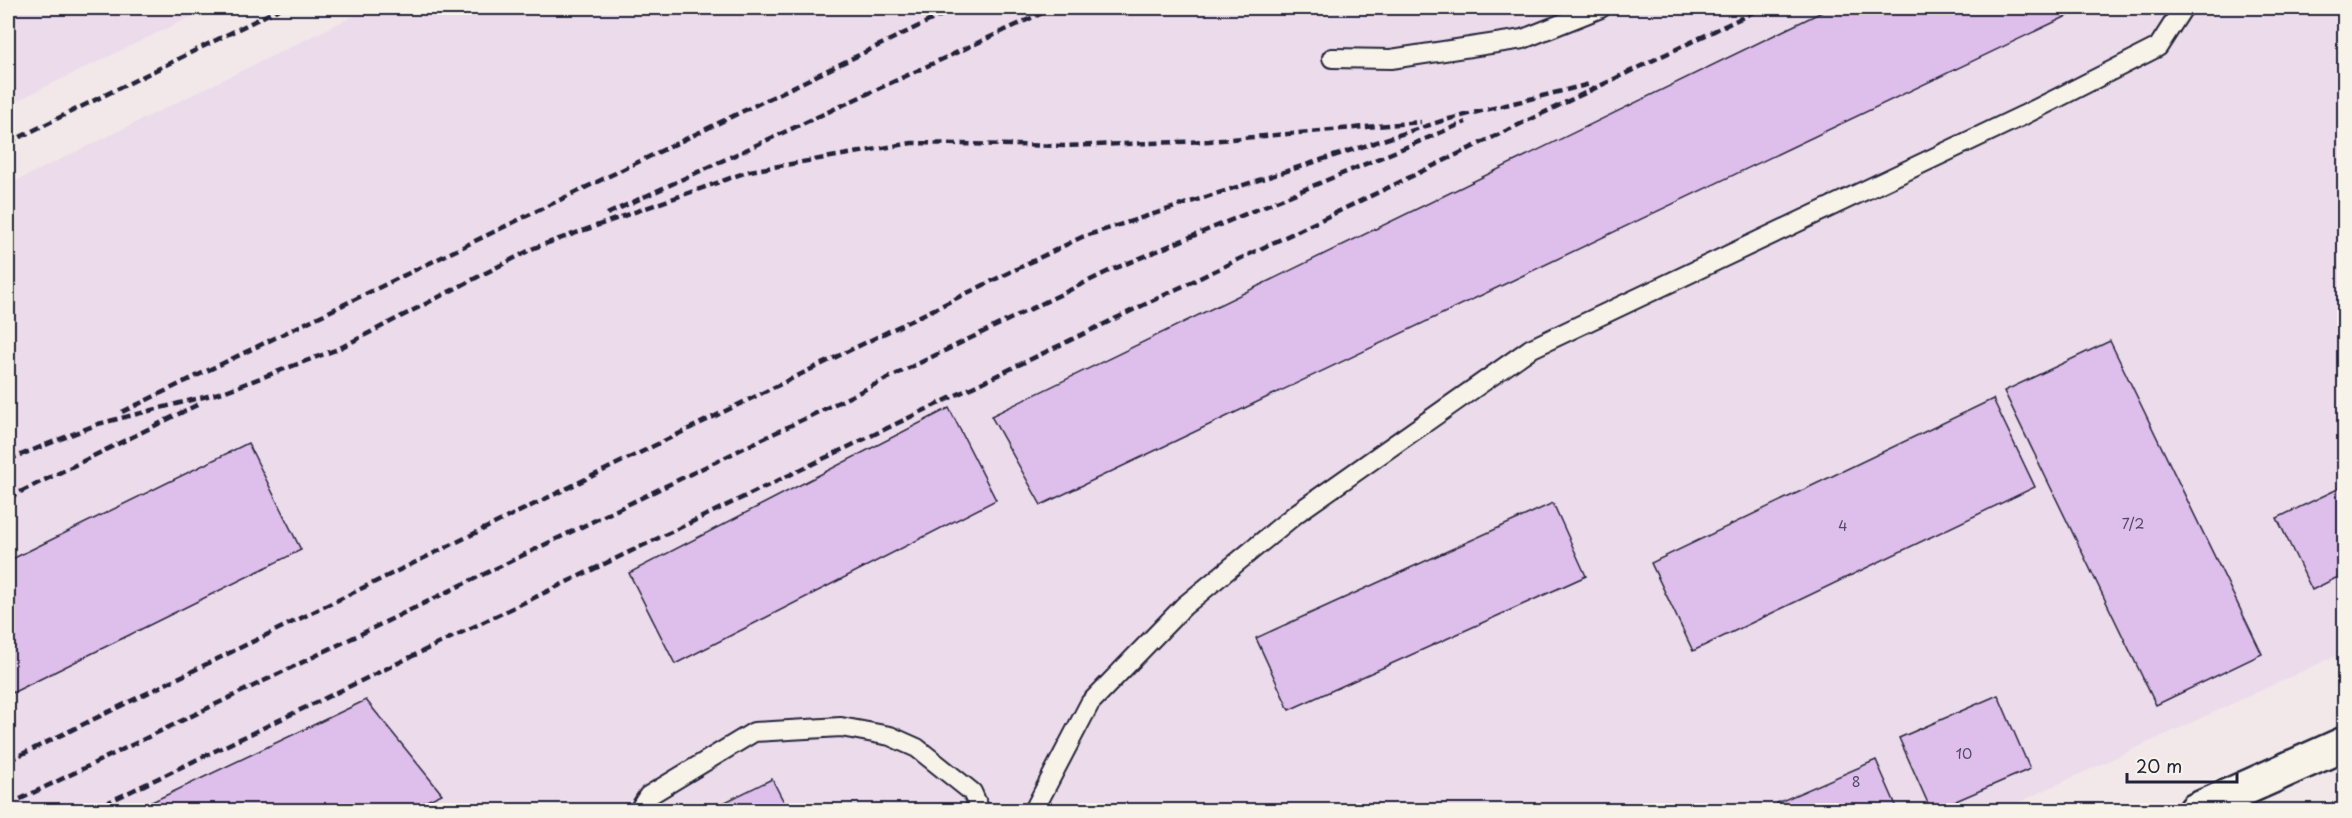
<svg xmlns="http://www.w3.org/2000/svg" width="2352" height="818" font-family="'Playpen Sans',sans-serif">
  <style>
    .built { fill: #ecdbea }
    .building { fill: #debeeb; stroke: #22223b; stroke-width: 1.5 }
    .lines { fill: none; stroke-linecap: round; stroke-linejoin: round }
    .lane-casing { stroke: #22223b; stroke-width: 22 }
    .street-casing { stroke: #22223b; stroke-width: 38 }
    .lane { stroke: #f7f3e8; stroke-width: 18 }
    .street { stroke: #f7f3e8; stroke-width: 33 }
    .rail { stroke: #22223b; stroke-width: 4.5; stroke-dasharray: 9 4.5; stroke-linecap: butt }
    .labels { text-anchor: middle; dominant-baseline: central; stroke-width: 5; stroke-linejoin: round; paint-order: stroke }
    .number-label { font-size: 14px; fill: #514967 }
  </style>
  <rect width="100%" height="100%" fill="#f2e8e9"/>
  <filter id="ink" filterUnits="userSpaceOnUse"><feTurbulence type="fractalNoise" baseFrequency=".0167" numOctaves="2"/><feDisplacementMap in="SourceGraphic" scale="12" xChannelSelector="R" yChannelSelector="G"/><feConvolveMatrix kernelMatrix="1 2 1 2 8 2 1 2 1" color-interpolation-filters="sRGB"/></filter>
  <g filter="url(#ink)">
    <!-- built -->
    <g class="built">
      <path d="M8,8H209L8,105Z"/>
      <path d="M370,8H2344V652L2002,810H8V185Z"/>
    </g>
    <!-- building -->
    <g class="building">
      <path d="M1830,8H2084L1041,505L991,416Z"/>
      <path d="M2110,341L2262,654L2156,705L2004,391Z"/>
      <path d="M1993,399L2035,487L1693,651L1651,563Z"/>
      <path d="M949,408L996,500L675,664L629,573Z"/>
      <path d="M248,443L301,550L8,695V561Z"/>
      <path d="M2344,486V574L2312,590L2277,518Z"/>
      <path d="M1553,503L1586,576L1289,710L1256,638Z"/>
      <path d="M1998,695L2030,769L1935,810H1931L1899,738Z"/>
      <path d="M366,700L442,794L407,810H135Z"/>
      <path d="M1876,760L1898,810H1781L1777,803Z"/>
      <path d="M772,779L788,810H709Z"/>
    </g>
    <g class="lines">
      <defs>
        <g id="lane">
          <path d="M1332,58L1391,59L1523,39L1601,8"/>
          <path d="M639,810L648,796L754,732L841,727L890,736L917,748L972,792L980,810"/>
          <path d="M1034,810L1090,703L1184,606L1297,513L1530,349L2024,115L2158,47L2183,8"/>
        </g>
        <path id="street" d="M2196,810L2344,744"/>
      </defs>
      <!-- lane casing -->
      <use href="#lane" class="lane-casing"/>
      <!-- street casing -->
      <use href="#street" class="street-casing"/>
      <!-- lane -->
      <use href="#lane" class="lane"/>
      <!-- street -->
      <use href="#street" class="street"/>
      <!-- rail -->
      <g class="rail">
        <path d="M8,143L281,8"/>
        <path d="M607,214L1053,8"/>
        <path d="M122,412L956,8"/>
        <path d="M8,460L98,424L223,392L338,349L534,248L750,171L912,143L1065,146L1209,141L1421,122"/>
        <path d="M8,498L199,404"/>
        <path d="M8,761L1082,237L1445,120L1590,84"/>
        <path d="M8,805L1109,271L1466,122"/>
        <path d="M92,810L1762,8"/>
      </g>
    </g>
  </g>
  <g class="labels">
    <!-- number labels -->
    <g class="number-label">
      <text x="2133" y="523">7/2</text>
      <text x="1843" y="525">4</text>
      <text x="1964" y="753">10</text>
      <text x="1856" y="781">8</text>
    </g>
  </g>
  <!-- margin -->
  <rect width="2352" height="818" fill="none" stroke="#f7f3e8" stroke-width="30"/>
  <rect x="15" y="15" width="2322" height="788" fill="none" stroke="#22223b" stroke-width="2" filter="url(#ink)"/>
  <!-- scale -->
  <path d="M2127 773v9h110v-9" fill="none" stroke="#22223b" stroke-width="3"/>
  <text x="2136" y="773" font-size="18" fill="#22223b" stroke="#f7f3e8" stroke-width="4.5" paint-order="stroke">20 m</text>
</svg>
